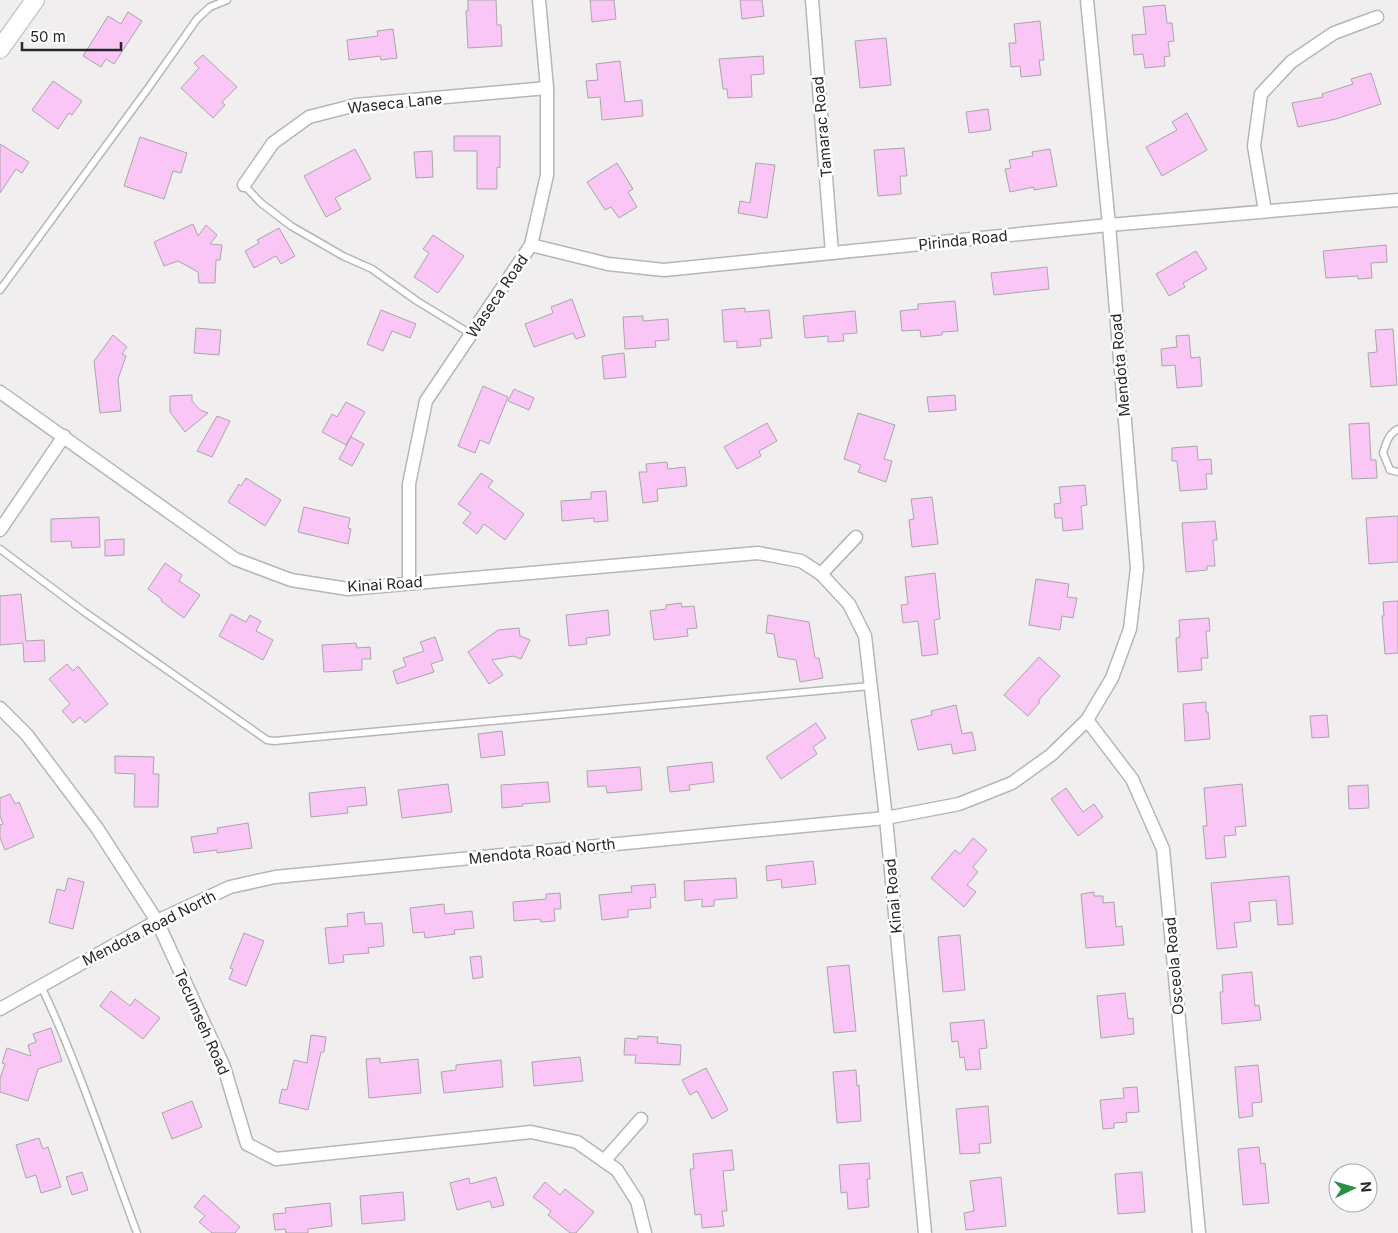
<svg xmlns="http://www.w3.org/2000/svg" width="1398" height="1233" font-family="Inter,sans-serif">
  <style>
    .building { fill: #f9c6f6; stroke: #a9a7a9 }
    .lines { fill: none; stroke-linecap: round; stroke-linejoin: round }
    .lane-casing { stroke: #b8b5b7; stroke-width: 9 }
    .street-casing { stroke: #b8b5b7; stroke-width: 15 }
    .secondary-casing { stroke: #b8b5b7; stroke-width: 20 }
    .lane { stroke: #fff; stroke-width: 6 }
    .street { stroke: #fff; stroke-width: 12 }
    .secondary { stroke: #fff; stroke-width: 18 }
    .labels { text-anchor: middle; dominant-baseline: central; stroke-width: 5; stroke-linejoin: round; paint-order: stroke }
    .street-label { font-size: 15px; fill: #292829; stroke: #fff }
  </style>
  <rect width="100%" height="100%" fill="#f1eef0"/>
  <!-- building -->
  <g class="building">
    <path d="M468,0H496L497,25H501L502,46L468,48L466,11H468Z"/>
    <path d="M590,0H614L616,19L592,22Z"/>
    <path d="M740,0H762L764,16L742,19Z"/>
    <path d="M1165,5L1167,23H1172L1174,41L1168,42L1170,56L1164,57L1165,66L1145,68L1143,54L1134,55L1132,35L1146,34L1143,7Z"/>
    <path d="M128,12L142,21L114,64L106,59L101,67L83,56L108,16L121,24Z"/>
    <path d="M1040,21L1044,60H1039L1041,75L1021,77L1020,66L1011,67L1009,43H1016L1014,24Z"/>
    <path d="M393,29L397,58L381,60L380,56L349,60L347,40L378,36L377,31Z"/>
    <path d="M886,38L891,85L860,88L855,41Z"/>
    <path d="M203,55L237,87L222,102L225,105L213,118L181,88L199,68L194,63Z"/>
    <path d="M763,56L764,74L751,75L752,97L728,98L727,89H723L719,59Z"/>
    <path d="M620,61L625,102L642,100L643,116L602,120L600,97L588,98L586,81L598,80L596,64Z"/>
    <path d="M1371,73L1381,104L1336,119L1298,127L1292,103L1323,97L1322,94L1353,84L1351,79Z"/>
    <path d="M53,81L82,101L72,115L69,113L58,129L32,110Z"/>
    <path d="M988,109L991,130L969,133L966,112Z"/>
    <path d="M1187,113L1207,150L1162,176L1146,147L1177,130L1172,122Z"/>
    <path d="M454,136H500V168L497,167V189H477V151H454Z"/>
    <path d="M140,137L187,153L181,173L173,171L164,199L124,186Z"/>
    <path d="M0,144L29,162L22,173L16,169L0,193Z"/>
    <path d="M904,148L907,176H900L901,194L878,196L874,150Z"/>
    <path d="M355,149L371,179L335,198L341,209L326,217L304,176Z"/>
    <path d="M1050,149L1057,186L1034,190V187L1010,192L1005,169L1011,168L1009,160L1033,156L1032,152Z"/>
    <path d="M432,151L433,177L416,178L414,152Z"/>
    <path d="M617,163L633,189L628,192L637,207L619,218L611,207L605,210L587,182Z"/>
    <path d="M756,163L775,165L767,218L738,213L740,201L750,203Z"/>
    <path d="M193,224L198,236L206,225L217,235L210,244L222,245L220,260H216L215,283H199L198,272L178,261L164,266L154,242Z"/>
    <path d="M279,228L295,256L281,264L276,256L254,268L245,251L259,243L257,240Z"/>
    <path d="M433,235L464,256L438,293L414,277L429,253L423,249Z"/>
    <path d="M1386,245L1387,262L1371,263L1372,278L1358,279V276L1326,278L1323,251Z"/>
    <path d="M1196,251L1207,269L1183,283L1185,287L1169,296L1156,274Z"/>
    <path d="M1047,267L1049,289L994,295L991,273Z"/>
    <path d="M572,299L585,336L576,339L573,333L534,347L525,324L553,313L551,307Z"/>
    <path d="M955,301L958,331L942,332V335L921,337L920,330L902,331L900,311L918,309V304Z"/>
    <path d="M745,308V312L769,310L772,338L760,339L761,346L737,348V341L724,342L722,310Z"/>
    <path d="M381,310L416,324L410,338L392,331L383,351L367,344Z"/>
    <path d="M855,311L857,333L843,334L844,341L828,342V336L805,338L803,316Z"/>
    <path d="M643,316V321L668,319L669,340L655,341L656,347L625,349L623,317Z"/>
    <path d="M196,328L221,330L219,355L194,353Z"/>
    <path d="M1393,329L1397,385L1371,387L1368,353L1377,352L1375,330Z"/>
    <path d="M113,335L127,347L122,354L126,356L118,379L121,411L100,413L94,361Z"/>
    <path d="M1189,335L1191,358L1200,357L1202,386L1177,388L1175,365L1162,366L1161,349L1177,347L1176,336Z"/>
    <path d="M624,353L626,377L604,379L602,356Z"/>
    <path d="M483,386L508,397L489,444L480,440L475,453L458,446Z"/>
    <path d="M514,389L534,398L529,410L508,401Z"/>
    <path d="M192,395V401L200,410L208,413L185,432L170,412V396Z"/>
    <path d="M955,395L956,410L929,412L927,397Z"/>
    <path d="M346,402L365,412L346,445L322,432L332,414L337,417Z"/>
    <path d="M858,413L895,425L884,459L892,461L886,482L858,472L861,465L844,459Z"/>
    <path d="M217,416L230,421L212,457L197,451Z"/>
    <path d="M767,423L777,441L759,451L761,456L737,469L724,447Z"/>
    <path d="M1369,423L1371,460H1376L1377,478L1352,479L1349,424Z"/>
    <path d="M351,437L364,444L352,466L339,459Z"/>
    <path d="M1197,446L1198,460L1211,459L1212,474H1206L1207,489L1180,491L1177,461H1172V448Z"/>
    <path d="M667,462L668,469L685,467L687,486L657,489L658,501L643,503L639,472H647L646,464Z"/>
    <path d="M481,473L493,481L488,487L524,514L505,540L484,524L477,534L463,523L471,513L458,504Z"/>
    <path d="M246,478L281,500L265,526L228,502L239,484L241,486Z"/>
    <path d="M1085,485L1087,505L1081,506L1083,529L1063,531L1062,518H1055L1054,504L1061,503L1059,487Z"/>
    <path d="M606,491L608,521L594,522V518L562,521L561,501L591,499V492Z"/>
    <path d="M932,497L938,544L912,547L909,520L914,519L911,499Z"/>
    <path d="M304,507L350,518L348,528L351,529L348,544L298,532Z"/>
    <path d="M1398,516V562L1369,564L1366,518Z"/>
    <path d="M99,517L100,547L72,548L71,541L51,542V519Z"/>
    <path d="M1215,521L1217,540H1213L1215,566H1207V570L1186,572L1182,523Z"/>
    <path d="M124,539V555L105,556V540Z"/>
    <path d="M165,563L182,575L179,581L200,595L184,618L161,601L162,599L148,589Z"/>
    <path d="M935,573L940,619L934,620L938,654L922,656L918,621L903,623L901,605L908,604L905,577Z"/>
    <path d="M1036,579L1069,584L1067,597L1077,598L1073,618L1062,616L1060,630L1029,625Z"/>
    <path d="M21,594L26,641L44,640L45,661L24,662L23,643L0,645V596Z"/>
    <path d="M1398,601V653L1385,654L1382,616H1384L1383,602Z"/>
    <path d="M681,603L682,607L694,606L697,628L687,629L688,636L654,640L650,611L666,609V605Z"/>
    <path d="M608,610L610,635L586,638L587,644L569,646L566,615Z"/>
    <path d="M231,614L246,622L250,615L261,621L256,631L273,640L263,660L219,636Z"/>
    <path d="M768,615L809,622L815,658H819L823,678L800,682L796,660L778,657L774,634L766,633Z"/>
    <path d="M1209,618L1210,631H1206L1208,658H1201L1202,670L1178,672L1176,638L1180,637L1179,620Z"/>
    <path d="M519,628L520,636L530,640L521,659L513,656L492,660L503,675L489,684L468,652L498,630Z"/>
    <path d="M435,637L443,660L431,664L434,672L397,684L393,671L406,666L403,658L424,651L420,642Z"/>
    <path d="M356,643L357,648L370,647L371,659H362V670L324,672L322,645Z"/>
    <path d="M1039,657L1060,676L1038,701L1040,702L1028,716L1004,695Z"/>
    <path d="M67,664L73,671L78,666L108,704L85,723L80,717L73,723L62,711L70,704L49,679Z"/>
    <path d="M1206,702V712H1208L1210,739L1185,741L1183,704Z"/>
    <path d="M956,705L962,734L972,732L976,750L953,754L951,744L918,750L911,720L932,715L931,711Z"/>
    <path d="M1327,715L1329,737L1312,738L1310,716Z"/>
    <path d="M816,723L826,738L813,747L817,754L781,779L766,757Z"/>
    <path d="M502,731L505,755L481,758L478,734Z"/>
    <path d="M115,756L154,757L153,774H159L158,807H134L135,774L115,773Z"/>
    <path d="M712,762L714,782L689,785L690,790L670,792L667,767Z"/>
    <path d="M640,767L642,790L607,793L606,786L588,787L587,771Z"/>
    <path d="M548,782L550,802L522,804L523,806L502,808L501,785Z"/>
    <path d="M448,784L452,812L402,818L398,790Z"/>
    <path d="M1242,784L1246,826L1235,827L1236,835L1224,836L1226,857L1206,859L1203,826H1207L1204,788Z"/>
    <path d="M1368,785L1369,808L1349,809L1348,786Z"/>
    <path d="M365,787L367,805L347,807L348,813L311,817L309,793Z"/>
    <path d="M1066,788L1083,812L1094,804L1103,817L1078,836L1051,799Z"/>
    <path d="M10,794L15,804L19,802L34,837L5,850L0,838V825L3,824L0,816V798Z"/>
    <path d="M248,823L252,848L217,853V850L194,853L191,837L218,833L217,828Z"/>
    <path d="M973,838L987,850L973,867L978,872L967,885L976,892L964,907L931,878L955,850L960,854Z"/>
    <path d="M813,861L816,884L782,888L781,879L767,881L766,866Z"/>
    <path d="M1289,876L1293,924L1278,925L1276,900L1249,902L1251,921L1234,923L1237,947L1217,949L1211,883Z"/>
    <path d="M68,878L84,882L73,929L49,923L57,889L65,891Z"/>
    <path d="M736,878L737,898L714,900V906L702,907V899L685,901L684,881Z"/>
    <path d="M655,884L656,897L650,898L651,908L628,910V917L602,920L599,895L632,892L631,886Z"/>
    <path d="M1094,892V896H1103V903L1114,902L1116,927L1122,926L1124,945L1086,948L1081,894Z"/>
    <path d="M560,893L561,909H554L555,921L541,922L540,919L514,921L513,902L546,899V894Z"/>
    <path d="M444,904L445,914L472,911L474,928L454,930L455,934L425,938L424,932L413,933L410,908Z"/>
    <path d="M364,912L365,924L382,923L384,946L368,948L369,953L343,955L344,962L329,964L325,928L348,926L347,914Z"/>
    <path d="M244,933L264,941L246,986L229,979L233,969L230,968Z"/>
    <path d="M960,935L965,990L943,992L938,937Z"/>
    <path d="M481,956L483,977L473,979L470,957Z"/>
    <path d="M849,965L856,1031L834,1033L827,967Z"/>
    <path d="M1252,972L1255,1006L1259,1005L1261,1020L1222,1024L1220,992H1223L1222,975Z"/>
    <path d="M111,991L130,1006L135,999L160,1018L143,1039L100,1006Z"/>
    <path d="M1125,993L1128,1019L1133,1018L1134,1034L1101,1038L1097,996Z"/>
    <path d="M984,1020L987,1048L979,1049L981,1069L966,1070L964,1057L960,1058L958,1041L952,1042L950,1023Z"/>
    <path d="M51,1028L62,1061L38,1069L28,1101L0,1092V1079L5,1064L2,1063L7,1048L31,1056L28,1045L36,1042L33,1034Z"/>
    <path d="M311,1035L326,1037L324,1052H321L308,1110L279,1103L282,1089L287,1090L294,1060L307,1063Z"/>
    <path d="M638,1036L658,1037L657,1043L681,1045L680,1065L635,1063L636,1055H624L625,1038L638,1039Z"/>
    <path d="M580,1057L583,1081L534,1086L532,1062Z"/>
    <path d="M380,1058V1063L418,1059L421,1093L369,1098L366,1059Z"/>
    <path d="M501,1060L503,1087L444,1093L441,1072L456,1070V1065Z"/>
    <path d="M1258,1065L1262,1102L1252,1103L1253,1116L1239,1118L1235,1067Z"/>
    <path d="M706,1068L728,1110L712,1119L697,1091L690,1095L682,1080Z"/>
    <path d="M856,1070L857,1086L859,1085L861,1121L837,1123L833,1072Z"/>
    <path d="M1137,1087L1139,1112L1126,1113L1127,1122L1114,1123V1128L1103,1129L1100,1100L1124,1098L1123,1088Z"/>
    <path d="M192,1101L202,1127L172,1139L162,1113Z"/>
    <path d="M988,1106L991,1143L979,1144L980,1153L960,1154L956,1109Z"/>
    <path d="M39,1138L43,1149L48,1147L61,1187L41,1193L36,1175L26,1178L16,1145Z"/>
    <path d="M1259,1147L1261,1164L1265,1163L1269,1203L1243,1205L1238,1149Z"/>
    <path d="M732,1150L734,1170L723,1171L727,1211H722L724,1226L702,1228L701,1214L695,1215L690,1169H694L693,1154Z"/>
    <path d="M869,1163L870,1179H867L869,1207L848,1209L847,1192L841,1193L839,1165Z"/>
    <path d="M82,1172L88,1190L72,1195L66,1177Z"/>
    <path d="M1142,1172L1145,1212L1118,1214L1115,1174Z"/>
    <path d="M496,1177L504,1205L492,1208L490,1201L457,1210L450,1183L469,1178L470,1184Z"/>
    <path d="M1001,1177L1006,1226L966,1230L964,1213L974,1211L970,1181Z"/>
    <path d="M545,1182L560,1195L565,1189L594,1212L576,1233H570L548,1215L551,1211L533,1197Z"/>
    <path d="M403,1192L405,1220L362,1224L360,1196Z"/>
    <path d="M204,1195L240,1227L235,1233H212L199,1222L205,1216L194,1207Z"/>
    <path d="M330,1203L332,1226L308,1229V1233H286L285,1229L275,1230L273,1214L286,1213L285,1208Z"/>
  </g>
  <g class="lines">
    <defs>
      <g id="lane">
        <path d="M244,185L261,203L291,226L343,256L372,269L417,301L471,334"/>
        <path d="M0,290L149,87L197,19L210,7L227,0"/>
        <path d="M1398,429C1388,434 1386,444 1383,453L1390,470L1398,472"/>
        <path d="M0,549L83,611L267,740L274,741L870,686"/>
        <path d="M41,986C79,1066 106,1150 137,1233"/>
      </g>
      <g id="street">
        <path d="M812,0L832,253"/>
        <path d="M244,185L273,143L309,117L356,105L547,88"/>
        <path d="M1265,211L1254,146L1261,94L1291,62L1334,33L1377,17"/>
        <path d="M531,245L608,264L664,270L1109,225L1398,200"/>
        <path d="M0,392L235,559L291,580L348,589L758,553L801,561L821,574L849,604L865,636L886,818L925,1233"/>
        <path d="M0,530L64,436"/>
        <path d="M821,574L856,537"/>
        <path d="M409,582V484L426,401L531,245L547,175V88L539,0"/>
        <path d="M0,708L27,735L97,828L157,921L224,1067L247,1144L276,1159L531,1132L577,1142L617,1170L637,1201L645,1233"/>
        <path d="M1087,720L1132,779L1163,849L1199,1233"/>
        <path d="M0,1009L157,921L230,887L275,877L886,818L959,804L1012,783L1051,755L1087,720L1112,678L1130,629L1137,568L1109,225L1087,0"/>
        <path d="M604,1161L641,1119"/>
      </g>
      <path id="secondary" d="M0,49L35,0"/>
    </defs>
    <!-- lane casing -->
    <use href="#lane" class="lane-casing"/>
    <!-- street casing -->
    <use href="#street" class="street-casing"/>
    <!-- secondary casing -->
    <use href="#secondary" class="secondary-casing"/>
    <!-- lane -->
    <use href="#lane" class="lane"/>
    <!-- street -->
    <use href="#street" class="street"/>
    <!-- secondary -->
    <use href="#secondary" class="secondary"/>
  </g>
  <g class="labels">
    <!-- street labels -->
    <g class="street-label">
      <text transform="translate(395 103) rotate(-6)">Waseca Lane</text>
      <text transform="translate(822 127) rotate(-95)">Tamarac Road</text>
      <text transform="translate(963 240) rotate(-6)">Pirinda Road</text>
      <text transform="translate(497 296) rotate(-56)">Waseca Road</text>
      <text transform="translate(1120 365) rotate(-95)">Mendota Road</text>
      <text transform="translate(385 584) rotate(-4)">Kinai Road</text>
      <text transform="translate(542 851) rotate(-6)">Mendota Road North</text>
      <text transform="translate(893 896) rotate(-95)">Kinai Road</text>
      <text transform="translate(149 928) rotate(-27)">Mendota Road North</text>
      <text transform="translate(1174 966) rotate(-95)">Osceola Road</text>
      <text transform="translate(202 1022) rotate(66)">Tecumseh Road</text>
    </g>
  </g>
  <!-- north arrow -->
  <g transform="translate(1353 1188) rotate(85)"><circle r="24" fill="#ffffff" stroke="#a9a9a9"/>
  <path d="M0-4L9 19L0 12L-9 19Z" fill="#298f45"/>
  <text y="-8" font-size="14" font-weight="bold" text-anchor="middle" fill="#292829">N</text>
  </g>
  <!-- scale -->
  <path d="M22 42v8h99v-8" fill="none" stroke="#292829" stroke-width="2.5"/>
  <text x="30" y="42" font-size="15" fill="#292829" stroke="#ffffff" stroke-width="4" paint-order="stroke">50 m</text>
</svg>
